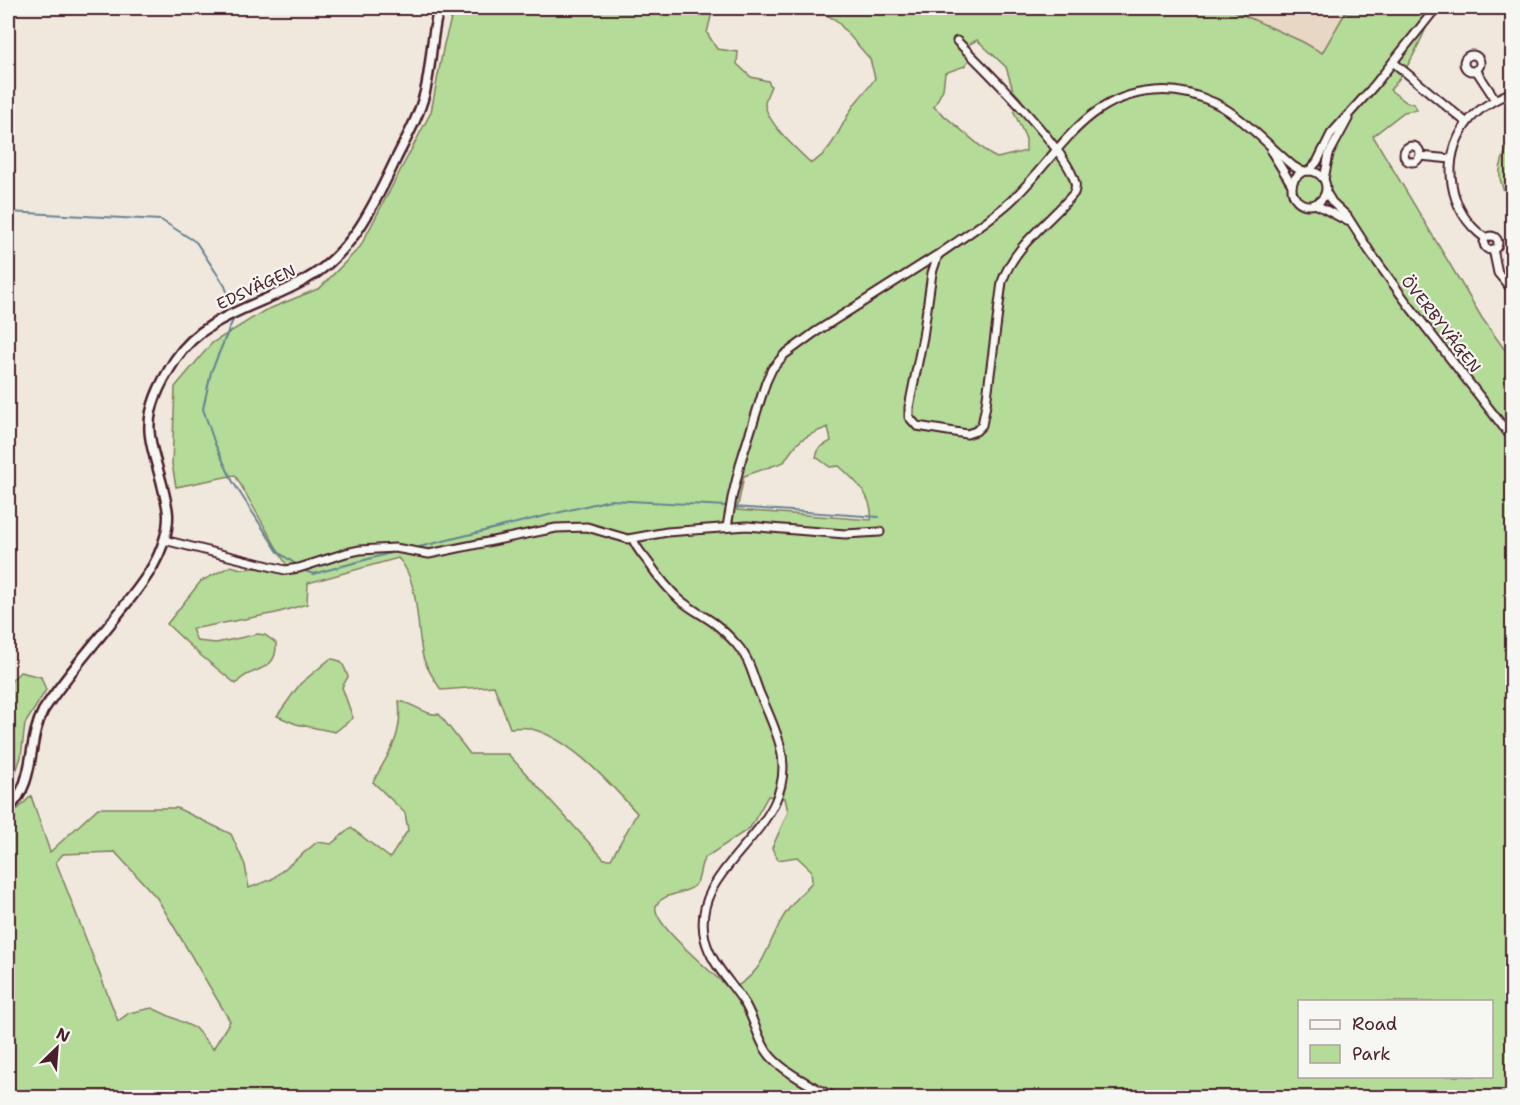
<svg xmlns="http://www.w3.org/2000/svg" width="1520" height="1105" font-family="'Shantell Sans',sans-serif">
  <style>
    .built { fill: #e8d7c4 }
    .green { fill: #b4db97; stroke: #7f7d61; stroke-width: 1.5; fill-rule: evenodd }
    .lines { fill: none; stroke-linecap: round; stroke-linejoin: round }
    .stream { stroke: #668492; stroke-width: 2 }
    .minor-casing { stroke: #4a1f2b; stroke-width: 11 }
    .tertiary-casing { stroke: #4a1f2b; stroke-width: 13 }
    .minor { stroke: #f6f6f2; stroke-width: 7 }
    .tertiary { stroke: #f6f6f2; stroke-width: 8 }
    .labels { text-anchor: middle; dominant-baseline: central; stroke-width: 4.5; stroke-linejoin: round; paint-order: stroke }
    .street-label { font-size: 16px; fill: #4a1f2b; stroke: #f6f6f2 }
  </style>
  <rect width="100%" height="100%" fill="#f0e8dd"/>
  <filter id="ink" filterUnits="userSpaceOnUse"><feTurbulence type="fractalNoise" baseFrequency=".0167" numOctaves="2"/><feDisplacementMap in="SourceGraphic" scale="12" xChannelSelector="R" yChannelSelector="G"/><feConvolveMatrix kernelMatrix="1 2 1 2 8 2 1 2 1" color-interpolation-filters="sRGB"/></filter>
  <g filter="url(#ink)">
    <!-- built -->
    <path class="built" d="M1228,8H1348L1322,54L1303,42Z"/>
    <!-- green -->
    <g class="green">
      <path d="M454,8H713L707,33L717,49L738,52L737,64L751,77L768,81L771,86C769,92 765,98 765,104C767,123 797,150 811,163C834,152 842,120 857,101C863,93 870,87 875,78L870,59L836,20L813,8H1228L1303,42L1322,53L1348,8H1435C1422,36 1411,67 1390,90L1406,102L1414,104L1417,110L1404,112L1373,136L1482,318L1505,350L1512,357V1097L8,1098V819L31,796L50,852L98,808H177L231,834L245,865L249,888L272,879L317,842L331,844L351,828L390,858L408,830L405,813L373,782C389,752 403,737 399,701C413,703 426,716 439,714L470,754H508L604,859H611L637,813C609,783 570,737 528,728C523,727 516,728 510,728L494,686L441,690C435,680 426,668 423,657C416,628 420,580 398,558L308,583L307,604L276,613L192,629L197,641L216,643L258,634L265,635L276,643C278,675 248,666 236,684L199,654L167,624L201,581L231,566L241,569L287,566L235,475L176,487L172,464L175,387L212,343L264,311L320,288L360,247L431,112L444,44ZM977,40L1006,67L1013,90L1021,99L1014,112L1026,139V151L997,158L991,155L934,107L943,89L945,73L965,66L971,57L966,46ZM828,427L831,441L819,448L816,457L830,467L839,466C855,480 874,497 871,520L737,510L744,476L784,462C798,439 803,437 828,427ZM768,796L785,798L788,812L772,848L778,860L797,857L811,870L812,882C802,893 789,906 782,919C765,949 765,973 730,990C719,977 645,920 657,904C666,892 684,895 694,886C703,878 697,866 706,857L750,828ZM115,852L157,898L230,1021L213,1049L195,1028L152,1008L129,1013L118,1021L56,862L63,854ZM1300,1002H1492V1076H1300Z"/>
      <path d="M1510,142H1512V203C1494,181 1498,165 1510,142Z"/>
      <path d="M330,659C343,659 344,666 348,677L342,687L353,718L335,732L296,724L277,716L300,684Z"/>
      <path d="M20,672L41,677L46,690L25,724L21,757L8,795V684Z"/>
    </g>
    <g class="lines">
      <!-- stream -->
      <g class="stream">
        <path d="M8,212L161,220L196,242L225,286L233,310"/>
        <path d="M235,315L211,372L203,409L215,444L233,482L278,552L300,567"/>
        <path d="M733,507L879,517"/>
        <path d="M419,547L610,500L727,506"/>
        <path d="M303,570L313,574L398,551"/>
      </g>
      <defs>
        <g id="minor">
          <path d="M957,41C983,67 1069,151 1075,183C1076,186 1075,190 1074,193C1049,223 1015,244 1002,282L986,405L982,425L976,431L967,434L917,426L909,417V407L923,337L932,273L938,255C963,237 988,222 1011,201C1057,158 1083,96 1154,91C1175,89 1196,94 1215,103C1242,116 1270,147 1293,166L1303,172"/>
          <circle cx="1472" cy="63" r="8"/>
          <path d="M1393,62L1467,123"/>
          <path d="M1476,70L1495,99"/>
          <circle cx="1412" cy="154" r="8"/>
          <path d="M1271,151L1292,185"/>
          <path d="M1420,156L1451,159"/>
          <circle cx="1309" cy="188" r="17"/>
          <path d="M1309,171L1317,162L1331,134L1373,87L1436,8"/>
          <path d="M1324,179L1329,154L1348,119"/>
          <path d="M1326,192L1332,202L1347,216L1370,252L1407,303L1512,438"/>
          <path d="M1315,204L1347,221"/>
          <circle cx="1491" cy="243" r="7"/>
          <path d="M1485,238C1448,211 1440,160 1467,123C1478,108 1495,99 1512,92"/>
          <path d="M1493,249L1498,273L1512,290"/>
          <path d="M727,527L732,498L741,461L766,382L772,369L784,355L814,333L937,255"/>
          <path d="M633,539C636,548 642,554 648,562C657,575 668,589 680,600C691,609 703,615 714,623C722,629 730,637 737,645C750,659 753,677 760,694C767,710 775,727 780,745C803,832 687,862 705,939C711,964 732,983 745,1004C754,1019 757,1036 766,1050C777,1069 816,1089 837,1098"/>
          <path d="M164,540L285,570L299,568L346,553L360,550L395,548L429,554L556,528L587,527L628,539L667,532L747,526L845,534L880,532"/>
        </g>
        <path id="tertiary" d="M8,809C37,781 26,745 43,711C65,677 93,646 118,614C137,590 157,567 165,537C171,515 167,506 162,484C158,468 152,452 150,436C146,409 161,382 175,360C205,314 261,306 305,280C352,254 374,205 396,159C407,137 419,116 425,92C432,64 431,35 439,8"/>
      </defs>
      <!-- minor casing -->
      <use href="#minor" class="minor-casing"/>
      <!-- tertiary casing -->
      <use href="#tertiary" class="tertiary-casing"/>
      <!-- minor -->
      <use href="#minor" class="minor"/>
      <!-- tertiary -->
      <use href="#tertiary" class="tertiary"/>
    </g>
  </g>
  <g class="labels">
    <!-- street labels -->
    <g class="street-label">
      <text transform="translate(256 287) rotate(-25)">EDSVÄGEN</text>
      <text transform="translate(1441 324) rotate(52)">ÖVERBYVÄGEN</text>
    </g>
  </g>
  <!-- margin -->
  <rect width="1520" height="1105" fill="none" stroke="#f6f6f2" stroke-width="30"/>
  <rect x="15" y="15" width="1490" height="1075" fill="none" stroke="#4a1f2b" stroke-width="2" filter="url(#ink)"/>
  <!-- legend -->
  <rect x="1298" y="1000" width="195" height="78" fill="#f6f6f2" stroke="#b1a0a2" stroke-width="1.5"/>
  <rect x="1310" y="1020" width="30" height="9" fill="#f6f6f2" stroke="#b1a0a2" stroke-width="1.5"/>
  <text x="1352" y="1030" font-size="18" fill="#4a1f2b">Road</text>
  <rect x="1310" y="1045" width="30" height="18" fill="#b4db97" stroke="#b1a0a2" stroke-width="1.5"/>
  <text x="1352" y="1060" font-size="18" fill="#4a1f2b">Park</text>
  <!-- north arrow -->
  <g transform="translate(57 1048) rotate(25)" stroke="#f6f6f2" stroke-width="4.5" paint-order="stroke">
  <path d="M0-4.5L10 22L0 15L-10 22Z" fill="#4a1f2b"/>
  <text y="-9" font-size="16" font-weight="bold" text-anchor="middle" fill="#4a1f2b">N</text>
  </g>
</svg>
